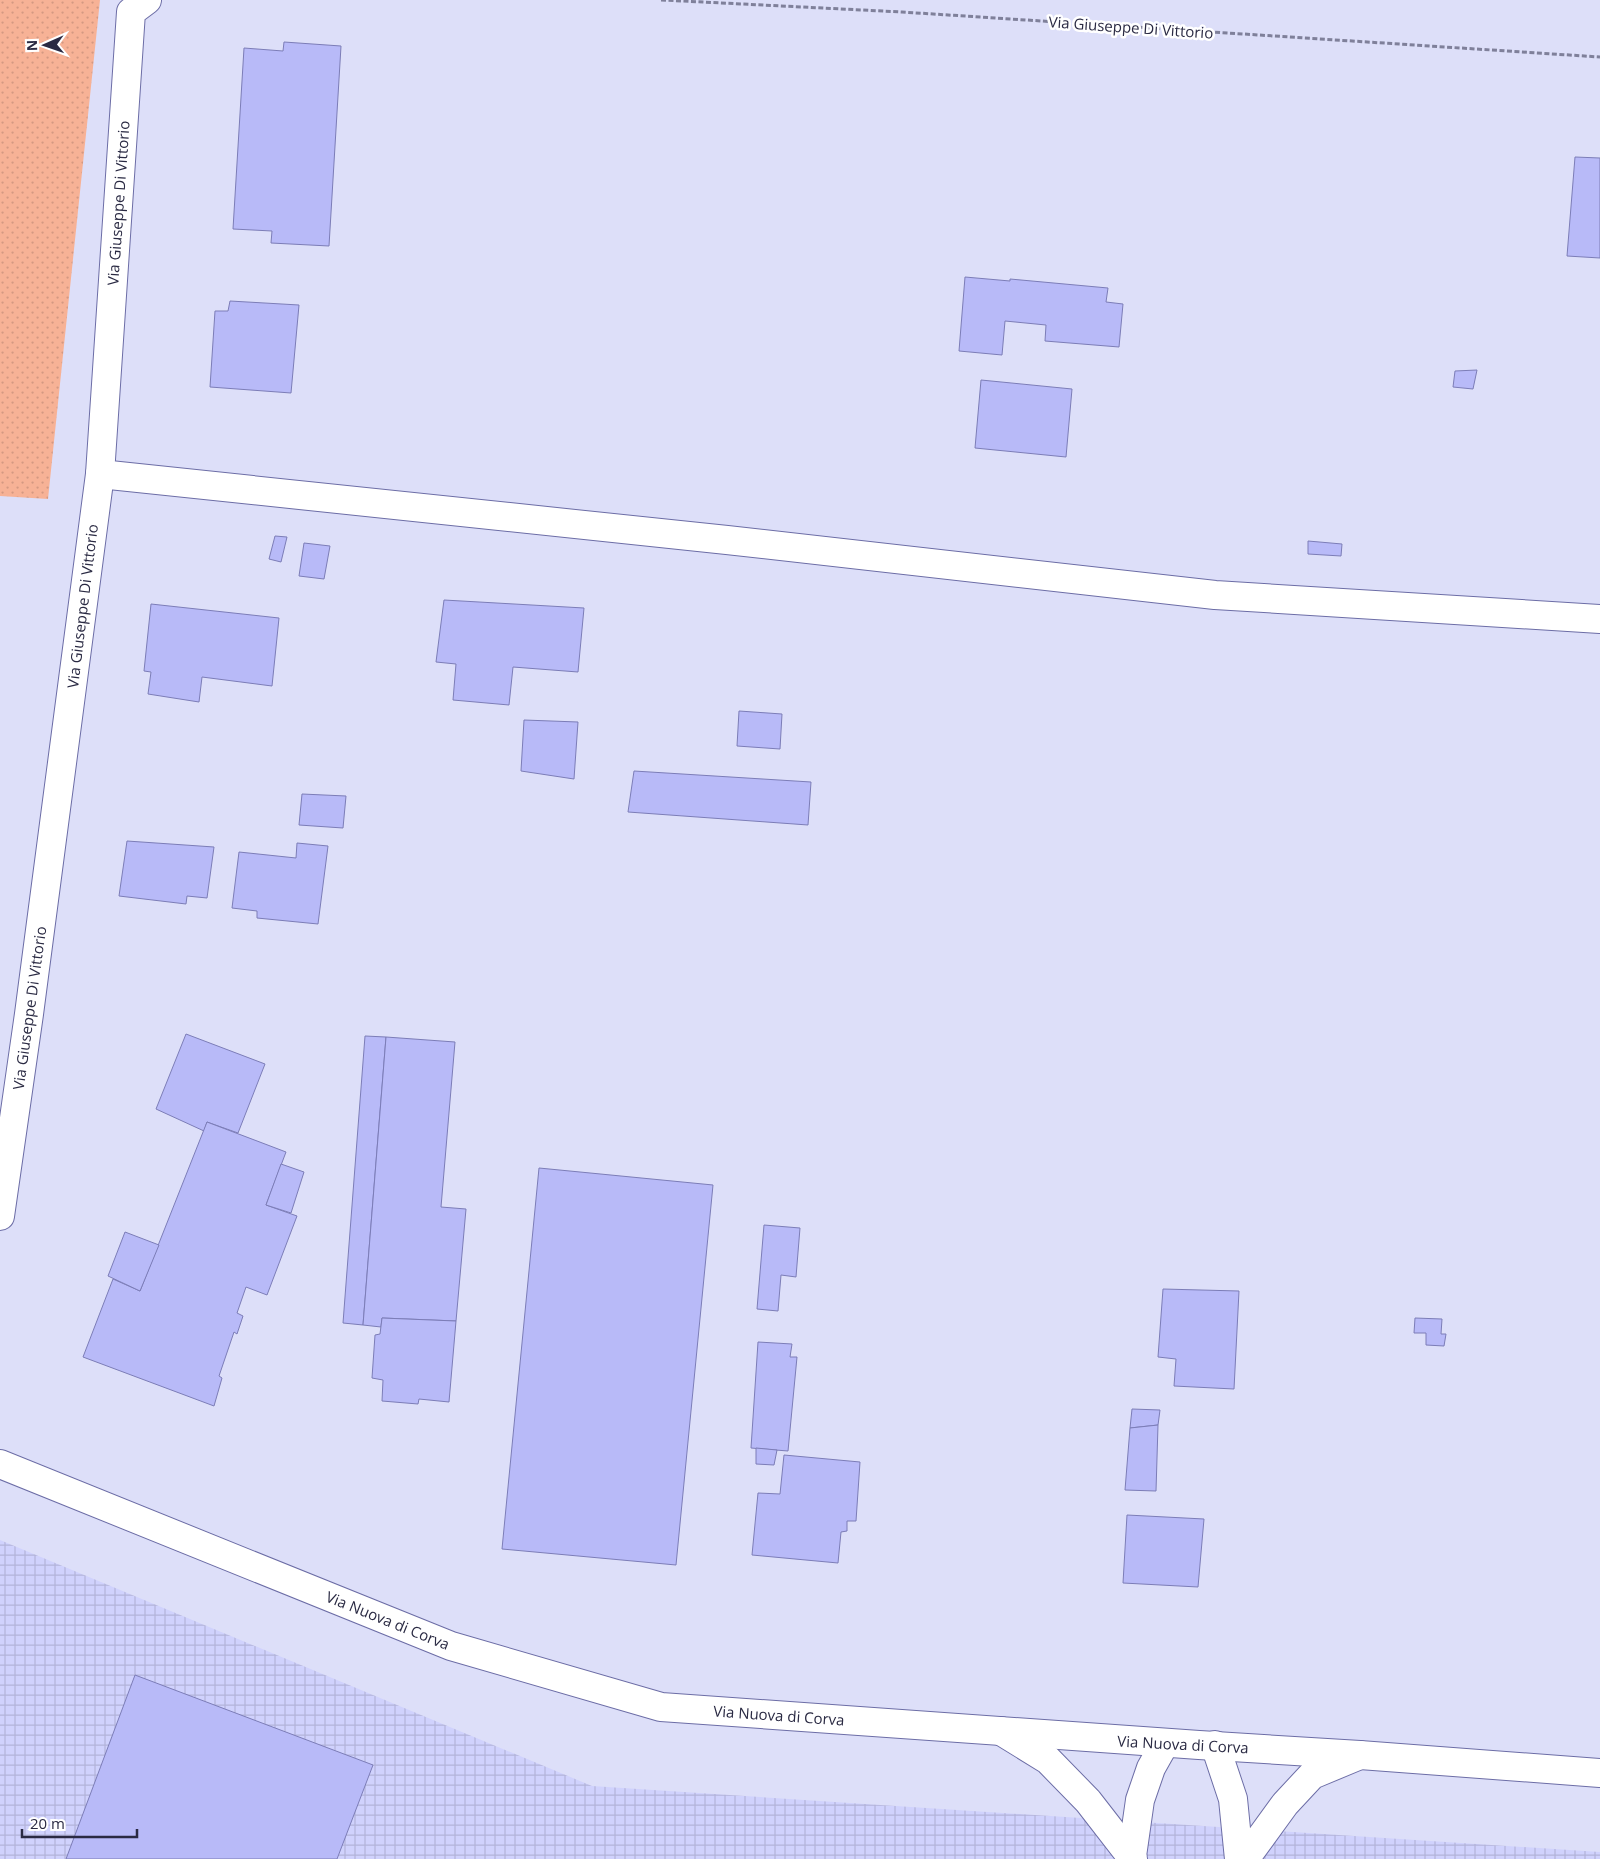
<svg xmlns="http://www.w3.org/2000/svg" width="1600" height="1859" font-family="'Open Sans',sans-serif">
  <style>
    .industrial { fill: url(#industrial-grid) }
    .grass { fill: url(#grass-dots) }
    .building { fill: #b8baf8; stroke: #7c7db7 }
    .lines { fill: none; stroke-linecap: round; stroke-linejoin: round }
    .minor-casing { stroke: #6c6da6; stroke-width: 30 }
    .major-casing { stroke: #6c6da6; stroke-width: 30 }
    .path { stroke: #7f809a; stroke-width: 3; stroke-dasharray: 5 2.5; stroke-linecap: butt }
    .minor { stroke: #fff; stroke-width: 28 }
    .major { stroke: #fff; stroke-width: 28 }
    .labels { text-anchor: middle; dominant-baseline: central; stroke-width: 5; stroke-linejoin: round; paint-order: stroke }
    .street-label { font-size: 15px; fill: #2a2a43; stroke: #fff }
  </style>
  <defs>
    <pattern id="industrial-grid" width="8" height="8" patternUnits="userSpaceOnUse" patternTransform="scale(1.25)"><rect width="8" height="8" fill="#d0d2fd"/><path d="M0 4h8M4 0v8" fill="none" stroke="#b3b4da"/></pattern>
    <pattern id="grass-dots" width="8" height="8" patternUnits="userSpaceOnUse" patternTransform="scale(1.25)"><rect width="8" height="8" fill="#f7b296"/><path d="M2 2h.1M6 6h.1" fill="none" stroke="#d49982" stroke-width="1.8" stroke-linecap="round"/></pattern>
  </defs>
  <rect width="100%" height="100%" fill="#dddff9"/>
  <!-- industrial -->
  <path class="industrial" d="M0,1540L592,1786L1600,1852V1859H0Z"/>
  <!-- grass -->
  <path class="grass" d="M0,0H100L48,499L0,496Z"/>
  <!-- building -->
  <g class="building">
    <path d="M284,42L341,46L329,246L271,243L272,231L233,229L244,48L283,51Z"/>
    <path d="M1575,157L1600,158V258L1567,256Z"/>
    <path d="M965,277L1010,281V279L1108,288L1106,302L1123,304L1119,347L1045,341L1046,325L1005,321L1002,355L959,351Z"/>
    <path d="M230,301L299,305L291,393L210,387L215,311H228Z"/>
    <path d="M1477,370L1473,389L1453,387L1455,371Z"/>
    <path d="M981,380L1072,389L1066,457L975,448Z"/>
    <path d="M275,536L287,537L281,562L269,559Z"/>
    <path d="M1308,541L1342,544L1341,556L1308,554Z"/>
    <path d="M304,543L330,546L324,579L299,576Z"/>
    <path d="M444,600L584,608L578,672L513,667L509,705L453,700L456,664L436,662Z"/>
    <path d="M151,604L279,618L272,686L202,677L199,702L148,694L151,672L144,671Z"/>
    <path d="M739,711L782,714L780,749L737,746Z"/>
    <path d="M524,720L578,722L574,779L521,771Z"/>
    <path d="M634,771L811,782L808,825L628,812Z"/>
    <path d="M302,794L346,796L343,828L299,825Z"/>
    <path d="M127,841L214,847L207,898L187,896L186,904L119,896Z"/>
    <path d="M297,843L328,846L318,924L257,918V911L232,908L239,852L296,858Z"/>
    <path d="M186,1034L265,1064L238,1133L207,1122L204,1131L156,1109Z"/>
    <path d="M365,1036L386,1037L363,1325L343,1323Z"/>
    <path d="M386,1037L455,1042L441,1207L466,1209L456,1321L382,1318L381,1327L363,1325Z"/>
    <path d="M207,1122L286,1152L266,1205L297,1216L267,1295L246,1287L237,1313L243,1316L237,1334L234,1332L219,1376L222,1378L214,1406L83,1357L113,1279L140,1291Z"/>
    <path d="M281,1164L304,1172L291,1213L266,1205Z"/>
    <path d="M539,1168L713,1185L676,1565L502,1549Z"/>
    <path d="M764,1225L800,1228L796,1277L781,1275L778,1311L757,1309Z"/>
    <path d="M125,1232L159,1245L140,1291L108,1276Z"/>
    <path d="M1163,1289L1239,1291L1234,1389L1174,1386L1176,1359L1158,1357Z"/>
    <path d="M382,1318L456,1321L449,1402L419,1399L418,1404L382,1401L383,1380L372,1378L375,1335L380,1334Z"/>
    <path d="M1415,1318L1442,1319L1441,1334H1446L1444,1346L1426,1345V1333H1414Z"/>
    <path d="M758,1342L792,1344L790,1357H797L788,1451L751,1448Z"/>
    <path d="M1132,1409L1160,1410L1158,1425L1130,1428Z"/>
    <path d="M1158,1425L1156,1491L1125,1490L1130,1428Z"/>
    <path d="M756,1448L777,1450L774,1465L756,1464Z"/>
    <path d="M784,1455L860,1462L856,1521H847V1531L841,1532L838,1563L752,1555L758,1493L780,1494Z"/>
    <path d="M1127,1515L1204,1519L1198,1587L1123,1583Z"/>
    <path d="M135,1675L373,1765L337,1859H66Z"/>
  </g>
  <g class="lines">
    <defs>
      <g id="minor">
        <path d="M100,474L727,540L1215,595L1600,619"/>
        <path d="M0,1216L29,1014L100,474L131,12L147,0"/>
        <path d="M1001,1731L1048,1760L1088,1801L1133,1859"/>
        <path d="M1215,1745L1233,1799L1239,1859"/>
        <path d="M1132,1856L1140,1800L1151,1768L1165,1743"/>
        <path d="M1245,1859L1285,1804L1312,1775L1360,1755"/>
      </g>
      <path id="major" d="M0,1464L451,1646L661,1707L1199,1745L1360,1755L1600,1773"/>
    </defs>
    <!-- minor casing -->
    <use href="#minor" class="minor-casing"/>
    <!-- major casing -->
    <use href="#major" class="major-casing"/>
    <!-- path -->
    <path class="path" d="M661,0L902,12L1600,57"/>
    <!-- minor -->
    <use href="#minor" class="minor"/>
    <!-- major -->
    <use href="#major" class="major"/>
  </g>
  <g class="labels">
    <!-- street labels -->
    <g class="street-label">
      <text transform="translate(1131 27) rotate(4)">Via Giuseppe Di Vittorio</text>
      <text transform="translate(118 203) rotate(-86)">Via Giuseppe Di Vittorio</text>
      <text transform="translate(82 606) rotate(-83)">Via Giuseppe Di Vittorio</text>
      <text transform="translate(29 1008) rotate(-82)">Via Giuseppe Di Vittorio</text>
      <text transform="translate(388 1620) rotate(22)">Via Nuova di Corva</text>
      <text transform="translate(779 1715) rotate(4)">Via Nuova di Corva</text>
      <text transform="translate(1183 1744) rotate(3)">Via Nuova di Corva</text>
    </g>
  </g>
  <!-- north arrow -->
  <g transform="translate(45 45) rotate(268)" stroke="#ffffff" stroke-width="4" paint-order="stroke">
  <path d="M0-4L9 19L0 12L-9 19Z" fill="#2a2a43"/>
  <text y="-8" font-size="14" font-weight="bold" text-anchor="middle" fill="#2a2a43">N</text>
  </g>
  <!-- scale -->
  <path d="M22 1829v8h115v-8" fill="none" stroke="#2a2a43" stroke-width="2.5"/>
  <text x="30" y="1829" font-size="15" fill="#2a2a43" stroke="#ffffff" stroke-width="4" paint-order="stroke">20 m</text>
</svg>
